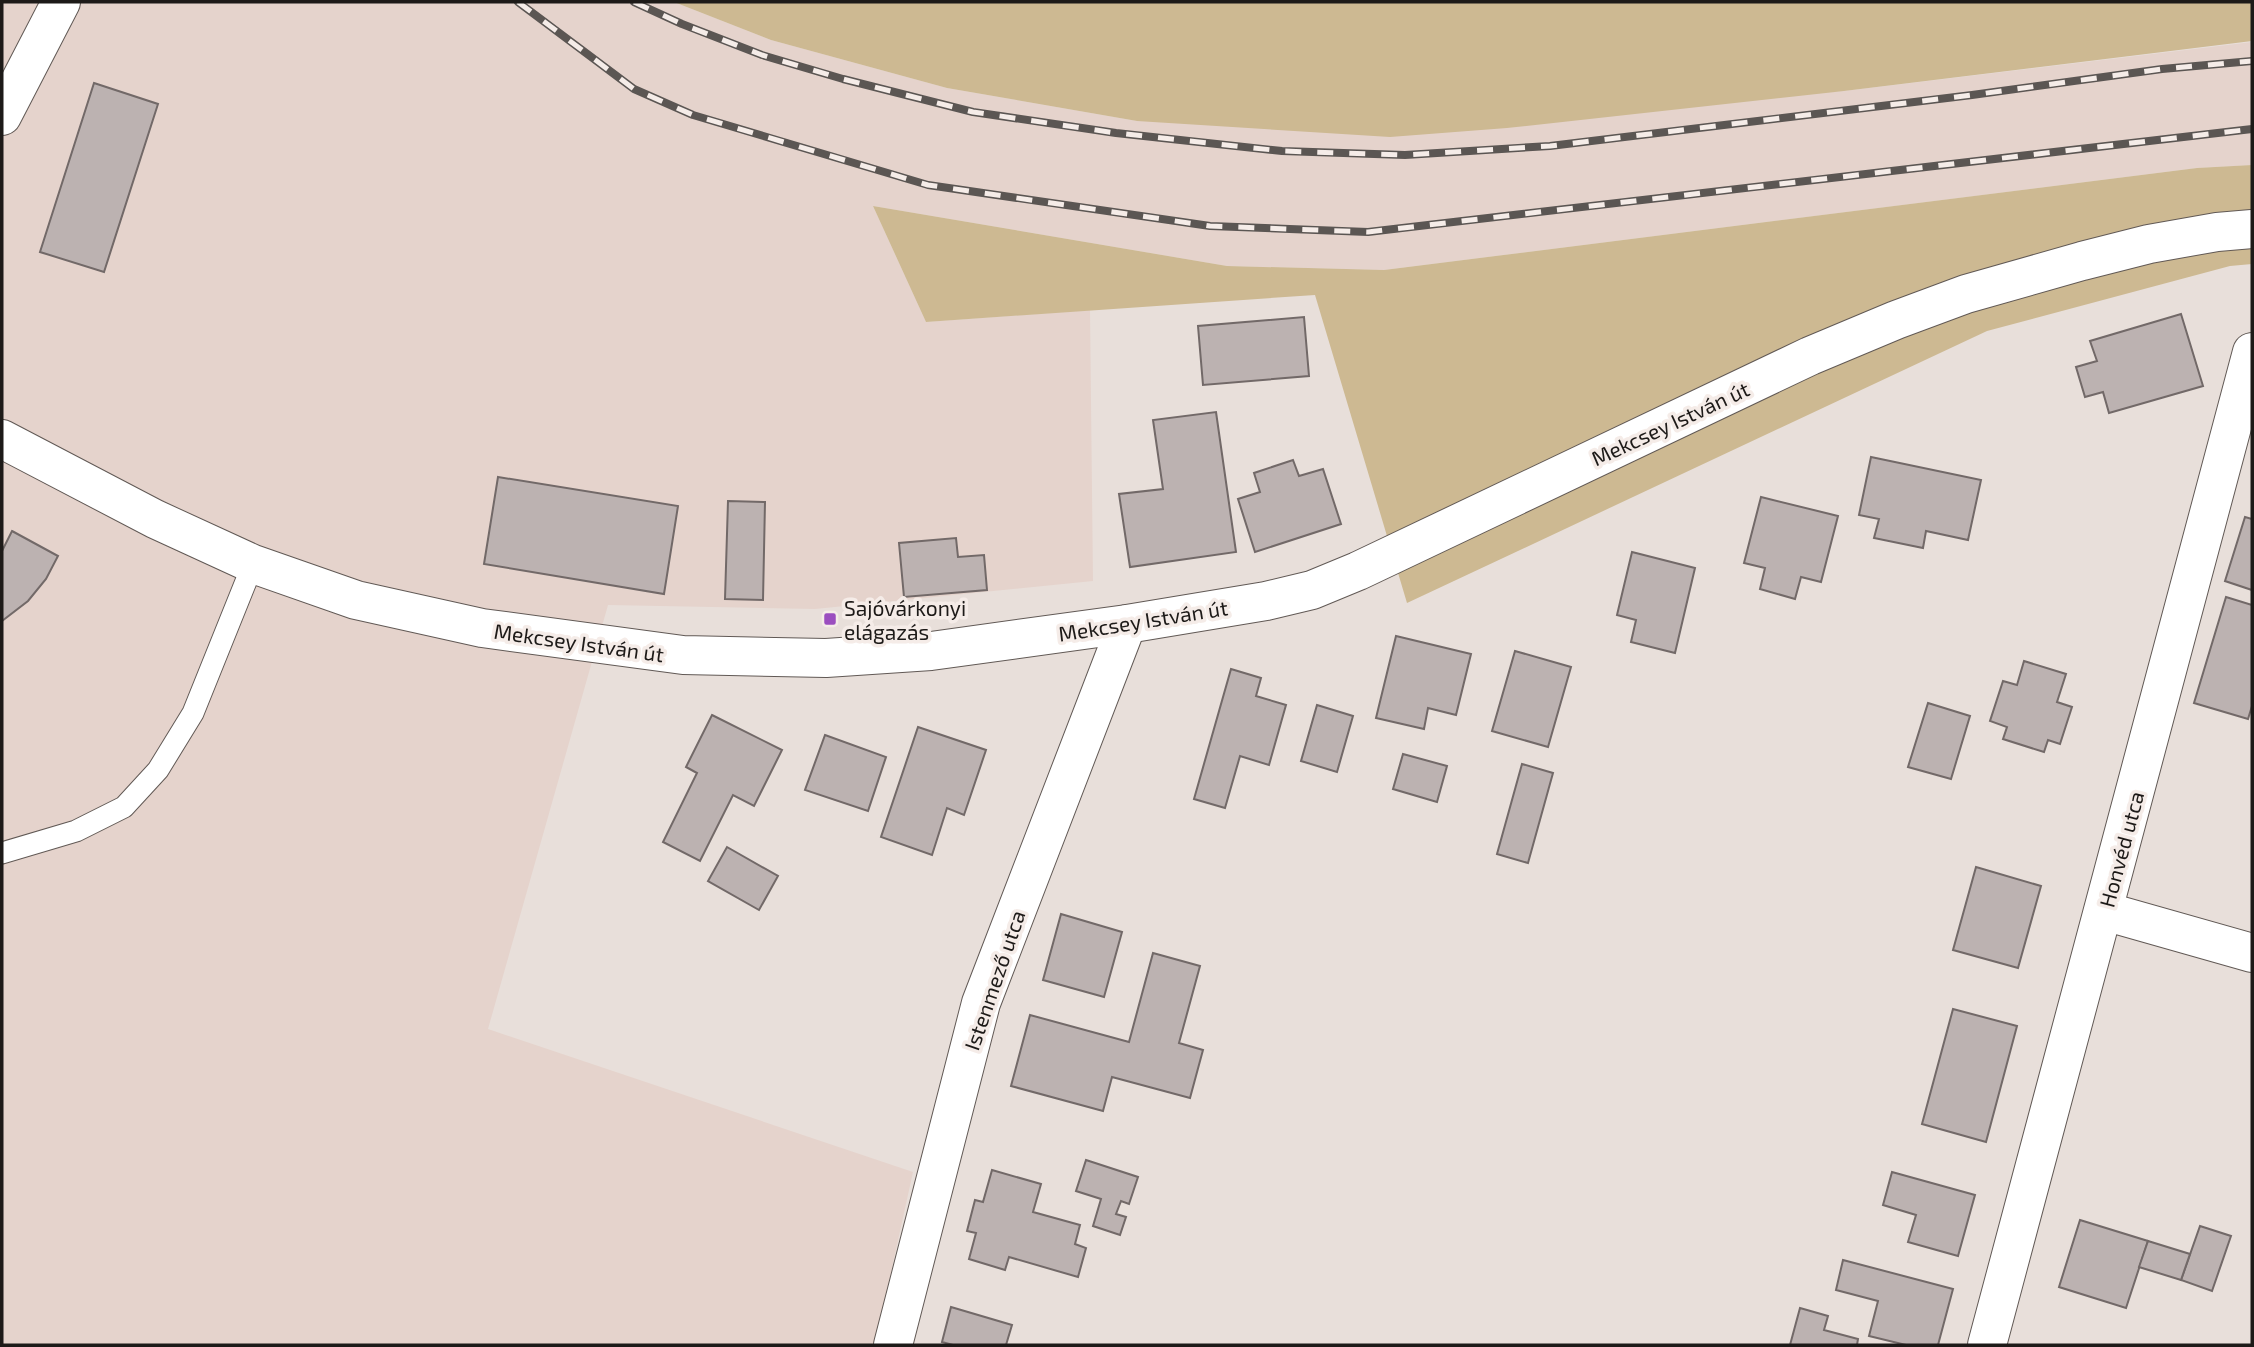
<svg xmlns="http://www.w3.org/2000/svg" width="2254" height="1347" font-family="'Exo 2',sans-serif">
  <style>
    .built { fill: #e5d3cc }
    .green { fill: #cdb992 }
    .building { fill: #bcb2b1; stroke: #726968; stroke-width: 2 }
    .lines { fill: none; stroke-linecap: round; stroke-linejoin: round }
    .lane-casing { stroke: #615955; stroke-width: 23 }
    .street-casing { stroke: #615955; stroke-width: 40 }
    .secondary-casing { stroke: #615955; stroke-width: 40 }
    .lane { stroke: #fff; stroke-width: 21 }
    .street { stroke: #fff; stroke-width: 38 }
    .secondary { stroke: #fff; stroke-width: 38 }
    .rail-casing { stroke: #5b5653; stroke-width: 8 }
    .rail { stroke: #f5ece8; stroke-width: 5; stroke-dasharray: 16; stroke-linecap: butt }
    .poi-dot { fill: #9b4ebf; stroke: #f5ece8; stroke-width: 2.5 }
    .labels { text-anchor: middle; dominant-baseline: central; stroke-width: 7; stroke-linejoin: round; paint-order: stroke }
    .street-label { font-size: 21px; fill: #1d1a18; stroke: #f5ece8 }
    .poi-label { font-size: 21px; fill: #1d1a18; stroke: #f5ece8; text-anchor: start }
  </style>
  <rect width="100%" height="100%" fill="#e8dfda"/>
  <!-- built -->
  <path class="built" d="M2,2H674L771,40L947,88L1137,121L1844,91L2252,42V165L2197,168L1384,270L1227,266L873,206L926,322L1090,310L1093,581L815,609L608,605L488,1029L913,1172L875,1345H2Z"/>
  <!-- green -->
  <g class="green">
    <path d="M674,2H2252V41L1844,91L1507,128L1390,137L1137,121L947,88L771,40Z"/>
    <path d="M2252,165V264L2230,266L1987,331L1407,603L1315,295L926,322L873,206L1227,266L1384,270L2197,168Z"/>
  </g>
  <!-- building -->
  <g class="building">
    <path d="M94,83L158,104L104,272L40,252Z"/>
    <path d="M2181,314L2203,386L2109,413L2103,392L2085,397L2076,367L2097,361L2090,341Z"/>
    <path d="M1304,317L1309,376L1203,385L1198,326Z"/>
    <path d="M1216,412L1236,552L1130,567L1119,494L1163,489L1153,420Z"/>
    <path d="M1871,457L1981,480L1968,540L1926,531L1923,548L1874,538L1879,519L1859,515Z"/>
    <path d="M1293,460L1299,476L1323,469L1341,524L1255,552L1238,499L1260,492L1254,473Z"/>
    <path d="M498,477L678,506L664,594L484,564Z"/>
    <path d="M1761,497L1838,516L1821,582L1801,577L1795,599L1760,589L1765,568L1744,563Z"/>
    <path d="M728,501L765,502L763,600L725,599Z"/>
    <path d="M2245,517L2252,519V590L2225,581Z"/>
    <path d="M12,531L58,556L46,579L28,601L2,621V551Z"/>
    <path d="M956,538L958,557L984,555L987,590L904,597L899,543Z"/>
    <path d="M1632,552L1695,568L1675,653L1631,642L1636,620L1617,615Z"/>
    <path d="M2226,597L2252,605V706L2248,719L2194,703Z"/>
    <path d="M1396,636L1471,654L1456,715L1428,708L1424,729L1376,718Z"/>
    <path d="M1515,651L1571,667L1548,747L1492,731Z"/>
    <path d="M2024,661L2066,674L2057,702L2072,707L2060,744L2048,740L2044,752L2003,739L2007,727L1990,721L2003,681L2017,685Z"/>
    <path d="M1231,669L1261,678L1256,696L1286,705L1269,765L1240,756L1225,808L1194,799Z"/>
    <path d="M1928,703L1970,716L1951,779L1908,767Z"/>
    <path d="M1317,705L1353,716L1337,772L1301,761Z"/>
    <path d="M712,715L782,750L754,806L733,795L700,861L663,842L697,773L686,767Z"/>
    <path d="M918,727L986,750L964,815L947,808L932,855L881,837Z"/>
    <path d="M825,735L886,757L868,811L805,790Z"/>
    <path d="M1403,754L1447,766L1437,802L1393,789Z"/>
    <path d="M1522,764L1553,773L1528,863L1497,854Z"/>
    <path d="M727,847L778,876L759,910L708,881Z"/>
    <path d="M1976,867L2041,886L2018,968L1953,950Z"/>
    <path d="M1061,914L1122,932L1104,997L1043,980Z"/>
    <path d="M1153,953L1200,966L1179,1043L1203,1050L1190,1098L1112,1077L1103,1111L1011,1086L1030,1015L1129,1042Z"/>
    <path d="M1953,1009L2017,1026L1986,1142L1922,1124Z"/>
    <path d="M1086,1160L1138,1177L1129,1204L1121,1201L1116,1214L1126,1217L1120,1235L1093,1226L1101,1199L1076,1191Z"/>
    <path d="M992,1170L1041,1184L1033,1212L1080,1225L1075,1244L1086,1248L1078,1277L1009,1257L1005,1270L969,1259L976,1233L967,1231L975,1200L983,1202Z"/>
    <path d="M1892,1172L1975,1195L1958,1256L1908,1242L1916,1215L1883,1205Z"/>
    <path d="M2080,1220L2148,1241L2126,1308L2059,1287Z"/>
    <path d="M2200,1226L2231,1236L2212,1291L2181,1280Z"/>
    <path d="M2148,1241L2190,1254L2181,1280L2139,1267Z"/>
    <path d="M1843,1260L1953,1289L1938,1345H1906L1869,1336L1878,1301L1836,1290Z"/>
    <path d="M951,1307L1012,1325L1006,1345H953L942,1342Z"/>
    <path d="M1800,1308L1828,1316L1824,1330L1858,1339L1857,1345H1790Z"/>
  </g>
  <g class="lines">
    <defs>
      <path id="lane" d="M2,853L76,831L124,807L158,770L193,713L253,564"/>
      <g id="street">
        <path d="M2104,911L2252,953"/>
        <path d="M893,1345L981,1003L1127,624"/>
        <path d="M1987,1345L2252,352"/>
      </g>
      <g id="secondary">
        <path d="M2,116L61,2"/>
        <path d="M2,439L155,519L253,564L356,600L482,628L683,655L826,658L931,651L1127,624L1266,601L1312,590L1358,571L1810,356L1896,320L1966,294L2082,261L2149,244L2217,232L2252,229"/>
      </g>
    </defs>
    <!-- lane casing -->
    <use href="#lane" class="lane-casing"/>
    <!-- street casing -->
    <use href="#street" class="street-casing"/>
    <!-- secondary casing -->
    <use href="#secondary" class="secondary-casing"/>
    <!-- lane -->
    <use href="#lane" class="lane"/>
    <!-- street -->
    <use href="#street" class="street"/>
    <!-- secondary -->
    <use href="#secondary" class="secondary"/>
    <defs>
      <g id="rail">
        <path d="M518,2L634,89L693,115L928,185L1210,226L1368,232L2252,129"/>
        <path d="M634,2L682,24L762,55L843,79L973,112L1116,133L1282,151L1405,155L1550,146L1972,95L2162,69L2252,61"/>
      </g>
    </defs>
    <!-- rail casing -->
    <use href="#rail" class="rail-casing"/>
    <!-- rail -->
    <use href="#rail" class="rail"/>
  </g>
  <!-- markers -->
  <rect class="poi-dot" x="823" y="612" width="14" height="14" rx="3.5"/>
  <g class="labels">
    <!-- street labels -->
    <g class="street-label">
      <text transform="translate(1670 423) rotate(-25)">Mekcsey István út</text>
      <text transform="translate(1143 620) rotate(-9)">Mekcsey István út</text>
      <text transform="translate(579 642) rotate(8)">Mekcsey István út</text>
      <text transform="translate(2121 849) rotate(-75)">Honvéd utca</text>
      <text transform="translate(994 980) rotate(-71)">Istenmező utca</text>
    </g>
    <!-- poi labels -->
    <g class="poi-label">
      <text x="844" y="607">Sajóvárkonyi<tspan x="844" dy="24">elágazás</tspan></text>
    </g>
  </g>
  <!-- border -->
  <rect width="2254" height="1347" fill="none" stroke="#1d1a18" stroke-width="7"/>
</svg>
